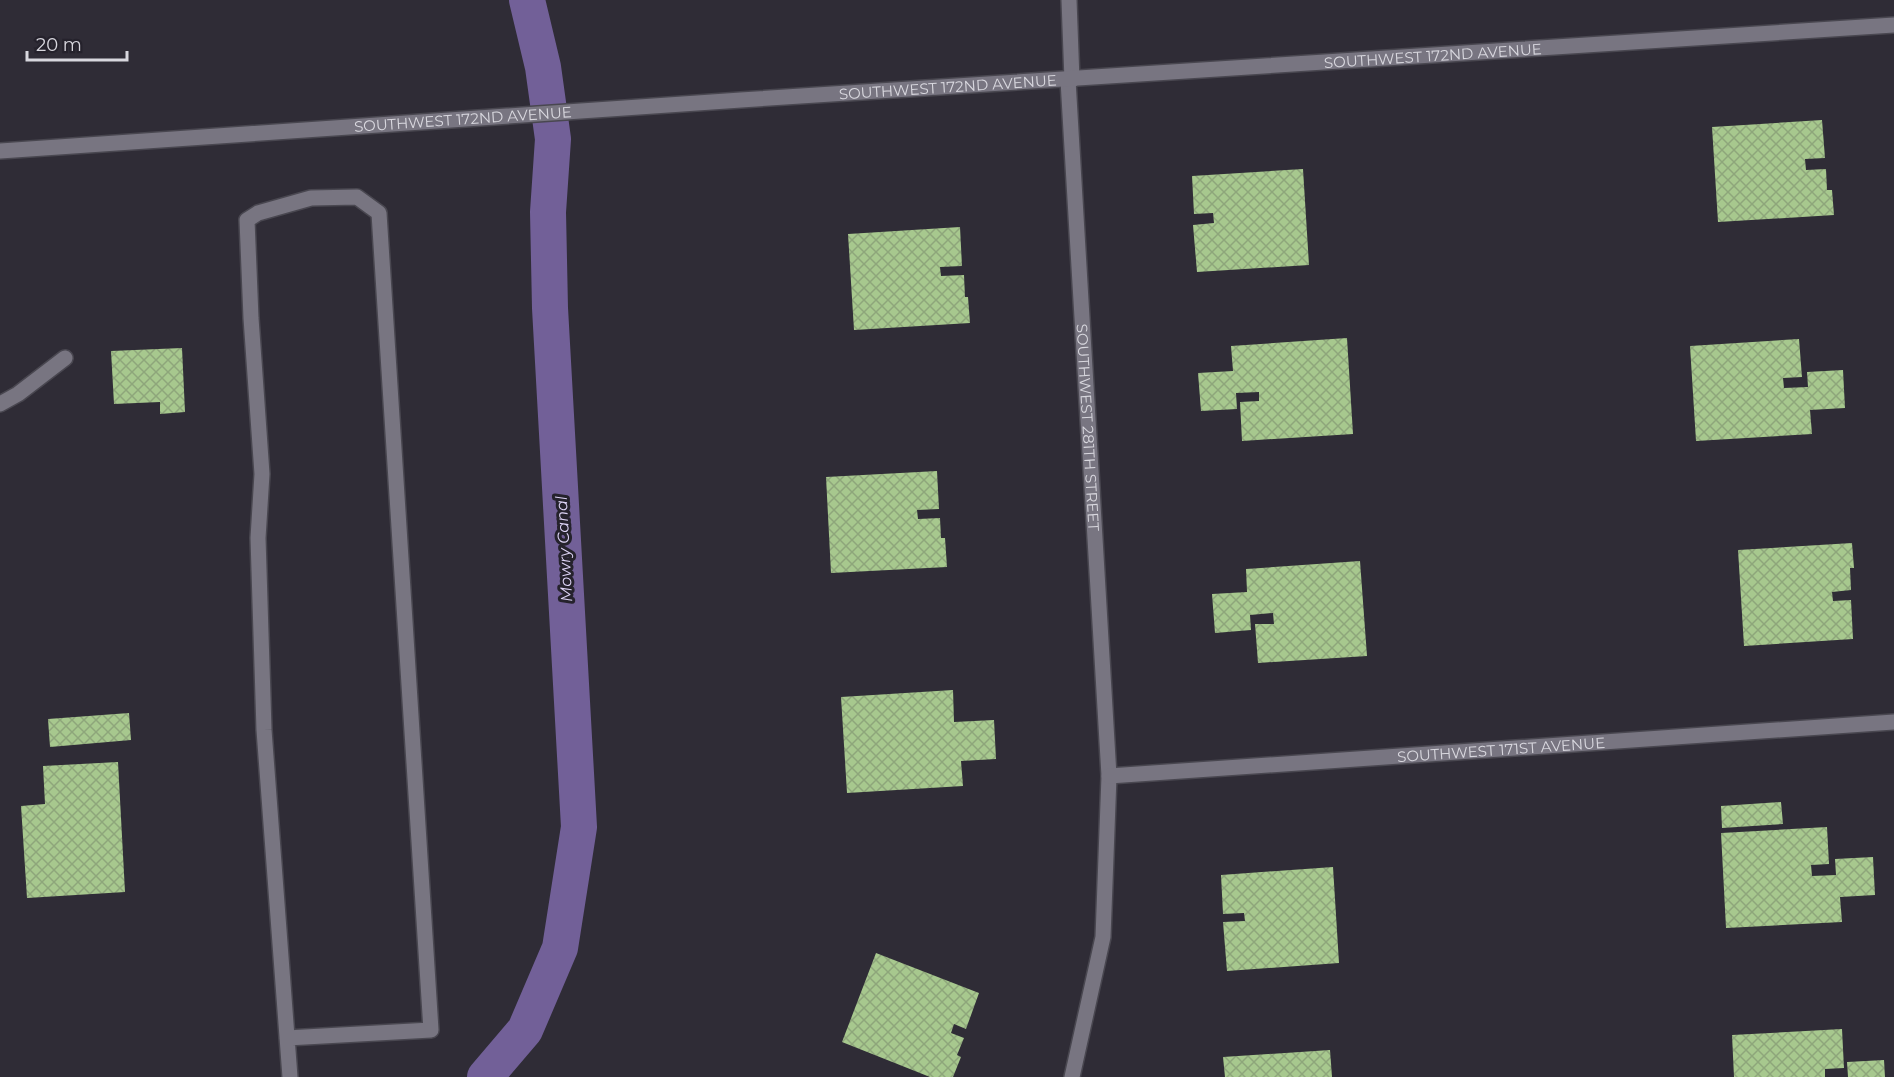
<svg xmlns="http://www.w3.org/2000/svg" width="1894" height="1077" font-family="Montserrat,sans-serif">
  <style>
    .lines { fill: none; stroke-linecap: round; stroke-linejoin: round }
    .canal { stroke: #726098; stroke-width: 36 }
    .building { fill: url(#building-cross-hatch) }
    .lane-casing { stroke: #494750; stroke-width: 18 }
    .street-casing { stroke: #494750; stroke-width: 18 }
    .secondary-casing { stroke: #494750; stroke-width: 18 }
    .lane { stroke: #787581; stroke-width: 15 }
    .street { stroke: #787581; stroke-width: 15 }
    .secondary { stroke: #787581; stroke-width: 15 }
    .labels { text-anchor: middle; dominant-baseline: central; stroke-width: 6; stroke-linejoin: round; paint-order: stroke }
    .street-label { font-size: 15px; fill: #d8d7de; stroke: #25222c }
    .water-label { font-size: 16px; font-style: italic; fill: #ddd3f5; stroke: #25222c }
  </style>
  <defs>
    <pattern id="building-cross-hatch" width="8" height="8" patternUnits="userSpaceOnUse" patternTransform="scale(1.5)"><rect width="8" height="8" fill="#a7c88e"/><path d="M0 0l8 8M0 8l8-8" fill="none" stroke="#8ea67b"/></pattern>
  </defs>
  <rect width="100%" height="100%" fill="#2f2c36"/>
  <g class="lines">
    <!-- canal -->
    <path class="canal" d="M485,1077L525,1030L560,948L579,827L550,308L548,212L553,139L543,67L527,0"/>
  </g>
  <!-- building -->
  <g class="building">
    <path d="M1822,120L1825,158L1805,159L1806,170L1826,169L1827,190H1832L1834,215L1718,222L1712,127Z"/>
    <path d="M1303,169L1309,265L1197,272L1193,225L1214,223L1213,213L1194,214L1192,176Z"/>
    <path d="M960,227L962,266L940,267L941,276L964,275L965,297H968L970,323L854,330L848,234Z"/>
    <path d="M1347,338L1353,434L1242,441L1240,402L1259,401V392L1236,393L1237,409L1201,411L1198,373L1233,371L1231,346Z"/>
    <path d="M1799,339L1802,377L1783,378L1784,388L1808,387L1807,372L1843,370L1845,408L1810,410L1812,434L1696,441L1690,346Z"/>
    <path d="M182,348L185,412L160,414V402L114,404L111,351Z"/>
    <path d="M937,471L939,509L917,510L918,519L940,518L941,538H945L947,567L831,573L826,477Z"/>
    <path d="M1852,543L1854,568H1850L1851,590L1832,592L1833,601L1851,600L1853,639L1744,646L1738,550Z"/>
    <path d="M1360,561L1367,656L1258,663L1255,624H1274L1273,613L1250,615L1251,630L1215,633L1212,594L1247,592L1246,569Z"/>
    <path d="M953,690L954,722L994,720L996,759L961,761L963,786L847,793L841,697Z"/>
    <path d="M129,713L131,740L50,747L48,719Z"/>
    <path d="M118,762L125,892L27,898L21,806L45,804L43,766Z"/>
    <path d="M1781,802L1783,824L1722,828L1721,806Z"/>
    <path d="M1827,827L1829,864L1811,865L1812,876L1836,875L1835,859L1873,857L1875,895L1840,897L1842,922L1726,928L1721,833Z"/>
    <path d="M1333,867L1339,963L1227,971L1223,922L1245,921L1244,913L1223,914L1221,875Z"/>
    <path d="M876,953L979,993L966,1029L954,1024L951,1033L964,1038L957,1055L961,1057L953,1077H930L842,1042Z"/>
    <path d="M1842,1029L1844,1068L1825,1069V1077H1734L1732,1035Z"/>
    <path d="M1330,1050L1332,1077H1225L1223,1057Z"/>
    <path d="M1884,1060L1885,1077H1848L1847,1062Z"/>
  </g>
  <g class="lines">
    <defs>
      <g id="lane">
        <path d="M0,404L18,394L65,358"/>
        <path d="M287,1038L431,1030L379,213L357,197L311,198L258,213L247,220L251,318L262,474L258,538L264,730L290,1077"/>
      </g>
      <g id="street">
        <path d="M1069,0L1072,80"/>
        <path id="s1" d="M1068,80L1109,776L1103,937L1072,1077"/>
        <path id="s2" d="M1109,776L1894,722"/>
      </g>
      <g id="secondary">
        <path id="s3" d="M0,151C631,105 1263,67 1894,25"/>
      </g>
    </defs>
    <!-- lane casing -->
    <use href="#lane" class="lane-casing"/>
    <!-- street casing -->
    <use href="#street" class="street-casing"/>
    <!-- secondary casing -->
    <use href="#secondary" class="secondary-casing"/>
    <!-- lane -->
    <use href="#lane" class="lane"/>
    <!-- street -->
    <use href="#street" class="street"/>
    <!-- secondary -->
    <use href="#secondary" class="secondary"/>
  </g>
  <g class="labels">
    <!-- street labels -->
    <g class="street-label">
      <text stroke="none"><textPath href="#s3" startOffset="1436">SOUTHWEST 172ND AVENUE</textPath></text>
      <text stroke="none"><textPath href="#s3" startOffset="950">SOUTHWEST 172ND AVENUE</textPath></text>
      <text stroke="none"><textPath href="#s3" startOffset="464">SOUTHWEST 172ND AVENUE</textPath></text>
      <text stroke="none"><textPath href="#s1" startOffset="348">SOUTHWEST 281TH STREET</textPath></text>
      <text stroke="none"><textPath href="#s2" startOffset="393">SOUTHWEST 171ST AVENUE</textPath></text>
    </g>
    <!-- water labels -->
    <g class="water-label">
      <text transform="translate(564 549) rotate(-93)">Mowry Canal</text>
    </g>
  </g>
  <!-- scale -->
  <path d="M27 51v9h100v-9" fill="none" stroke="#d8d7de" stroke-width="3"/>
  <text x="36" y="51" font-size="18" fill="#d8d7de" stroke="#25222c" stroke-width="4.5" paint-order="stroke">20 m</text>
</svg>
